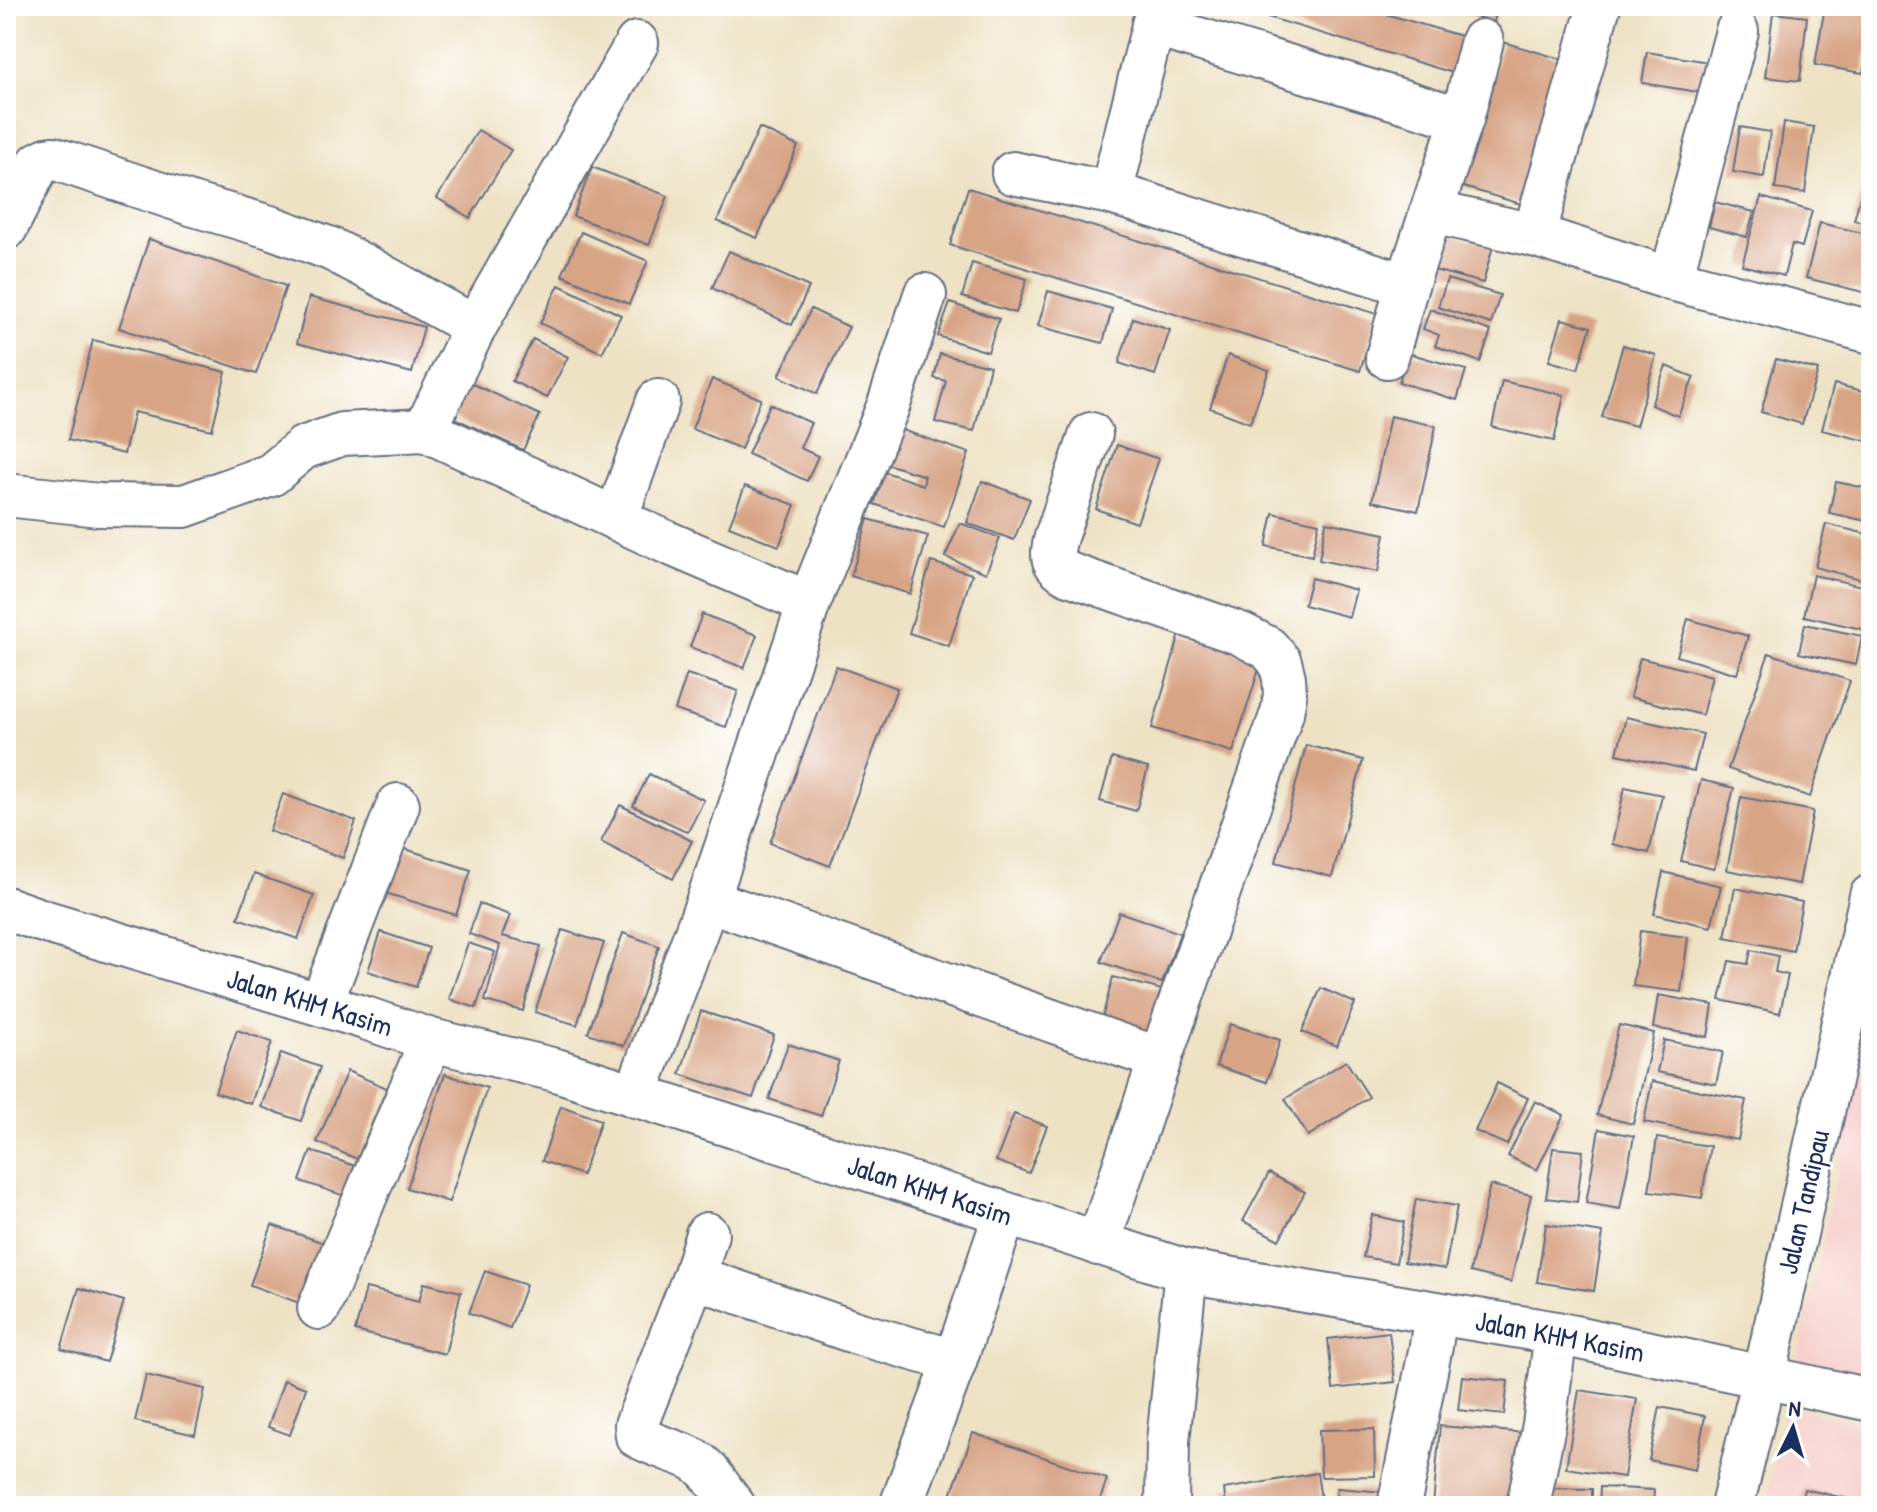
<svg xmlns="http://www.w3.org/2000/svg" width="1877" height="1512" font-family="'Patrick Hand',sans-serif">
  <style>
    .built { fill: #f7d0cd }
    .building { fill: #d8a486 }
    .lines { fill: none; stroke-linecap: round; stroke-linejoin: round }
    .minor-casing { stroke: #656e82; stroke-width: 46 }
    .minor { stroke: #fff; stroke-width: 42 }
    .labels { text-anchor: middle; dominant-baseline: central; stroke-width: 6; stroke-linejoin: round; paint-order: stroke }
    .street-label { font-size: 28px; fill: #1b2f5e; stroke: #fff }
  </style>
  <rect width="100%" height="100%" fill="#fff"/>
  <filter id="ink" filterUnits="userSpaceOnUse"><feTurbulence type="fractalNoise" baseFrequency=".0125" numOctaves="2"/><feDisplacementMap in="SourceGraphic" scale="16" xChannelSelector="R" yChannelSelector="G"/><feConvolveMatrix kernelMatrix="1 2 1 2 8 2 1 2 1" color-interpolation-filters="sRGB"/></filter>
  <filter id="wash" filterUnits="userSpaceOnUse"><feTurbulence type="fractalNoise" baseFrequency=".006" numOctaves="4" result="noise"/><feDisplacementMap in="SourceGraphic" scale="32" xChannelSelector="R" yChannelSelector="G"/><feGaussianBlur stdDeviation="1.8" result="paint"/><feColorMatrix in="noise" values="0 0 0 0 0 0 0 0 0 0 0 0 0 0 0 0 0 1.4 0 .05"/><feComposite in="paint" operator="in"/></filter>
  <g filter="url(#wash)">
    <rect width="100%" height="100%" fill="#eee2c4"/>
    <!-- built -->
    <g class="built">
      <path d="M1871,1011V1391L1794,1376Z"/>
      <path d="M1784,1407L1871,1423V1506H1766Z"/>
    </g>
    <g id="blocks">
      <!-- building -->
      <g class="building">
        <path d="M1231,6H1359L1464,37L1453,73Z"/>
        <path d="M1440,6H1498L1494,22Z"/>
        <path d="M1825,6H1871V25L1863,73L1815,65Z"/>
        <path d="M1773,13L1807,17L1800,81L1765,77Z"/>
        <path d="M1503,42L1564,60L1521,204L1460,186Z"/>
        <path d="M1647,52L1709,62L1704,93L1642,83Z"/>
        <path d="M1784,122L1814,127L1805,193L1775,189Z"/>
        <path d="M1740,127L1770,132L1764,177L1733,172Z"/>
        <path d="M759,128L798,146L757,238L717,221Z"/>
        <path d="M478,130L511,150L470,218L437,198Z"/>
        <path d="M592,167L668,196L649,245L573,216Z"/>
        <path d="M1865,179L1871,181V224L1854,220Z"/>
        <path d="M968,188L1377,314L1360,371L950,245Z"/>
        <path d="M1761,197L1812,211L1802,247L1792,244L1784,276L1742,265Z"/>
        <path d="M1715,202L1754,212L1747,237L1709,227Z"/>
        <path d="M1820,223L1871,235V294L1806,278Z"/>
        <path d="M581,232L648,261L629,304L562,275Z"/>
        <path d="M1444,233L1493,246L1483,283L1434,270Z"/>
        <path d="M149,239L286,286L256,374L119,328Z"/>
        <path d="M729,251L809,287L792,325L712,288Z"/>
        <path d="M972,263L1027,279L1016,313L962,297Z"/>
        <path d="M1447,279L1500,295L1491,324L1438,307Z"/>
        <path d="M559,285L621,315L602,353L540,323Z"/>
        <path d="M1048,291L1112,309L1103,343L1038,326Z"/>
        <path d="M309,297L424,327L412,373L297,343Z"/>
        <path d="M950,303L999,319L988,352L938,336Z"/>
        <path d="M811,309L849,327L817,394L779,376Z"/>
        <path d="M1430,309L1491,331L1480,362L1435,346L1439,335L1423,329Z"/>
        <path d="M1133,318L1170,330L1155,375L1119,363Z"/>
        <path d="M1562,319L1591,327L1578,369L1549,361Z"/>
        <path d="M533,339L568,357L547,398L512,381Z"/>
        <path d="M93,340L226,372L212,430L134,412L124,454L68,440Z"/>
        <path d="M1623,345L1656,355L1636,426L1602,417Z"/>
        <path d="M1408,353L1466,370L1457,400L1399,382Z"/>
        <path d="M940,354L990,366L974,431L935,422L946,381L934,378Z"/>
        <path d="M1228,355L1269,370L1250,423L1210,408Z"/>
        <path d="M1776,359L1818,370L1802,424L1761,412Z"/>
        <path d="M1666,366L1694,377L1678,416L1651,405Z"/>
        <path d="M712,379L761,399L741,449L692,429Z"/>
        <path d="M1502,381L1564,395L1554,441L1492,427Z"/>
        <path d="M471,383L540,415L523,450L454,418Z"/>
        <path d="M1834,384L1871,393V442L1822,430Z"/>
        <path d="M770,404L811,423L800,448L818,456L807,481L748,454Z"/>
        <path d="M1390,416L1436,426L1418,511L1372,501Z"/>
        <path d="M899,429L969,453L944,527L874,504L885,472L923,485L925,476L887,464Z"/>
        <path d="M1117,445L1159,459L1137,523L1096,509Z"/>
        <path d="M982,481L1030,499L1014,540L967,523Z"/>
        <path d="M1836,482L1871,489V522L1829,513Z"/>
        <path d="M745,486L795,505L779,546L729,526Z"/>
        <path d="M1273,513L1319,523L1312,556L1266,546Z"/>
        <path d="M868,519L928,536L910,594L851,576Z"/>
        <path d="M1326,522L1385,534L1378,572L1319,560Z"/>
        <path d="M960,523L1000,538L986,573L945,557Z"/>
        <path d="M1826,524L1871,535V582L1815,567Z"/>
        <path d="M931,562L972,574L949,646L909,633Z"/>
        <path d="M1813,575L1871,588L1870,631L1804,616Z"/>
        <path d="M1311,578L1356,590L1349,617L1304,605Z"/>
        <path d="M702,614L757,635L744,668L690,647Z"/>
        <path d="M1688,619L1748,636L1737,674L1677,656Z"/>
        <path d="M1805,624L1862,636L1856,665L1799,653Z"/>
        <path d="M1180,634L1262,659L1233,752L1152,728Z"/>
        <path d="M1769,653L1850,681L1810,797L1728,769Z"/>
        <path d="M1640,658L1712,676L1702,715L1630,697Z"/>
        <path d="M836,666L897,688L830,866L770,843Z"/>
        <path d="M687,674L738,691L726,727L675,710Z"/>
        <path d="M1626,717L1703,734L1694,771L1617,754Z"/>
        <path d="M1306,745L1363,760L1332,877L1276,862Z"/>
        <path d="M1112,758L1148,768L1136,811L1100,801Z"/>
        <path d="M649,774L704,800L688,832L633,806Z"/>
        <path d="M1701,780L1734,788L1714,869L1681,861Z"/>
        <path d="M1625,787L1662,795L1649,853L1612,844Z"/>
        <path d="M283,794L356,821L343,858L269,831Z"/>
        <path d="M1741,797L1813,811L1799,884L1727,870Z"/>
        <path d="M620,805L692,841L673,879L601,842Z"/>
        <path d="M393,845L471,870L456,915L379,891Z"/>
        <path d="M1663,872L1721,886L1711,927L1654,914Z"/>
        <path d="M254,874L314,895L298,939L238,918Z"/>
        <path d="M1735,888L1802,902L1793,951L1725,937Z"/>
        <path d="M479,904L510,915L502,936L541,946L523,1011L485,1001L500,945L469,934Z"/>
        <path d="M1119,912L1180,933L1162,983L1101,962Z"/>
        <path d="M562,930L604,943L577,1025L535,1012Z"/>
        <path d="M1640,931L1688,937L1681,992L1633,986Z"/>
        <path d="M381,932L429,948L416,987L368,971Z"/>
        <path d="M623,933L659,946L624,1046L588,1033Z"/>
        <path d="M468,943L495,952L476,1008L449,999Z"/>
        <path d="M1751,950L1778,956L1775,972L1788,975L1780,1013L1720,1000L1729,961L1748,964Z"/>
        <path d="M1113,977L1162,990L1149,1039L1100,1026Z"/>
        <path d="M1321,988L1355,1003L1337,1046L1302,1032Z"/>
        <path d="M1658,995L1713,1005L1708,1037L1653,1028Z"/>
        <path d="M701,1011L774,1035L753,1098L680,1074Z"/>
        <path d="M1230,1024L1280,1040L1267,1082L1216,1066Z"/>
        <path d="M1619,1025L1654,1033L1633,1124L1597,1115Z"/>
        <path d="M237,1030L272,1042L251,1104L215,1092Z"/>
        <path d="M1664,1040L1723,1052L1716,1084L1657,1072Z"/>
        <path d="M788,1044L839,1061L821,1116L769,1099Z"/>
        <path d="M281,1053L320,1067L301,1121L261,1107Z"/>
        <path d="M1346,1061L1369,1097L1308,1136L1285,1099Z"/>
        <path d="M347,1071L387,1088L357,1159L317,1142Z"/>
        <path d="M445,1074L487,1088L449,1202L407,1188Z"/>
        <path d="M1652,1081L1746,1100L1738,1140L1644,1122Z"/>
        <path d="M1497,1083L1528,1098L1507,1145L1475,1131Z"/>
        <path d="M1535,1101L1564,1115L1537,1170L1508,1156Z"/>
        <path d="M561,1106L601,1120L582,1175L542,1161Z"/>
        <path d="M1014,1114L1047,1126L1029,1173L996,1161Z"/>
        <path d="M1599,1129L1634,1136L1620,1209L1586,1203Z"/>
        <path d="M1657,1138L1710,1146L1702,1198L1649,1191Z"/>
        <path d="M1553,1148L1583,1151L1577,1202L1546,1198Z"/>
        <path d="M311,1151L355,1166L345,1196L300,1181Z"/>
        <path d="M1269,1173L1305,1192L1279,1240L1243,1221Z"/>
        <path d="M1490,1185L1531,1195L1511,1282L1470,1272Z"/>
        <path d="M1416,1199L1457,1206L1445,1269L1404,1262Z"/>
        <path d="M1372,1215L1404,1222L1396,1263L1363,1257Z"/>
        <path d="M1546,1224L1603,1233L1594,1291L1537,1282Z"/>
        <path d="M272,1225L324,1243L302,1304L250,1285Z"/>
        <path d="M485,1271L526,1285L510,1328L469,1313Z"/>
        <path d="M424,1283L461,1292L445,1354L355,1331L366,1288L419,1301Z"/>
        <path d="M79,1288L124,1301L106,1362L61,1349Z"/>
        <path d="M1389,1332L1395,1382L1333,1389L1328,1339Z"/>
        <path d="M146,1375L205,1389L195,1435L135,1421Z"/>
        <path d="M1462,1376L1508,1381L1504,1415L1458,1410Z"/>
        <path d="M284,1380L306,1388L290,1435L268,1427Z"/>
        <path d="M1579,1390L1637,1399L1624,1477L1566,1468Z"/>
        <path d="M1660,1407L1705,1416L1695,1470L1649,1460Z"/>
        <path d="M1440,1426L1526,1433L1520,1506H1433Z"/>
        <path d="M1374,1429L1375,1476L1321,1477L1319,1430Z"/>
        <path d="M973,1433L1107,1479L1098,1506H947Z"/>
        <path d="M1317,1473L1322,1506H1226L1224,1489Z"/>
        <path d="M1600,1487L1654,1490L1653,1506H1599Z"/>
        <path d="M1337,1488L1384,1492L1383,1506H1335Z"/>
        <path d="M1545,1488L1592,1489V1506H1545Z"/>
        <path d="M1804,1489L1862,1502L1861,1506H1800Z"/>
      </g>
    </g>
  </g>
  <g filter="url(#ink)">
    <use href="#blocks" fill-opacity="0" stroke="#656e82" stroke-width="2"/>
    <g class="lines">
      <defs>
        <g id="minor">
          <path d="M1158,6L1111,193L1407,285L1462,119L1482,41"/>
          <path d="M1153,25L1462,119"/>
          <path d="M1013,173L1111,193"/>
          <path d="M1432,212L1534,235L1671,279L1871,332"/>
          <path d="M6,228L39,163L47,159L53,158L194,205L270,227L331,249L372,270L475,327L425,430L666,542L809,603L708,900L635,1096"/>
          <path d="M1534,235L1599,6"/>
          <path d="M1671,279L1737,31"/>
          <path d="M475,327L637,43"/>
          <path d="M1387,357L1407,285"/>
          <path d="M1091,434L1056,537C1051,556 1050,564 1069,574L1241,634L1268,648L1280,662L1284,678L1285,695L1282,713L1160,1059L1098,1244"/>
          <path d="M6,495L99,505L184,506L271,475L303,448L342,434L425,430"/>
          <path d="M616,519L658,401"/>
          <path d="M809,603L889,404L925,295"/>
          <path d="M708,900L1160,1059"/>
          <path d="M6,908L40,920L365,1018L431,1040L556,1070L1186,1271L1556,1333L1871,1400"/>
          <path d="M321,1004L398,805"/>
          <path d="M707,1234L694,1277L860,1334L955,1361"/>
          <path d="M694,1277L636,1425L637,1436C654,1446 673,1450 691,1458C711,1468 720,1490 734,1506"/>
          <path d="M319,1308L431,1040"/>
          <path d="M901,1506L955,1361L1005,1214"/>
          <path d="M1167,1506L1168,1441L1186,1271"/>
          <path d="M1399,1506L1431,1346L1436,1313"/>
          <path d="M1528,1506L1544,1425L1556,1333"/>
          <path d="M1732,1506L1764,1378L1871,896"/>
        </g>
      </defs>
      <!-- minor casing -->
      <use href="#minor" class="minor-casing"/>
      <!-- minor -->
      <use href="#minor" class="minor"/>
    </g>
  </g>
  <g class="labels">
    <!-- street labels -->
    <g class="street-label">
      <text transform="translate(310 1002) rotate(17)">Jalan KHM Kasim</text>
      <text transform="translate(930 1190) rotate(18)">Jalan KHM Kasim</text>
      <text transform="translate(1803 1202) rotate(-77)">Jalan Tandipau</text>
      <text transform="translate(1560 1336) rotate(11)">Jalan KHM Kasim</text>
    </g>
  </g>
  <!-- margin -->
  <rect width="1877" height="1512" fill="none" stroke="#fff" stroke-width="32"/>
  <!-- north arrow -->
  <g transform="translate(1793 1428) rotate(5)" stroke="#ffffff" stroke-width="6" paint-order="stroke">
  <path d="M0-6L14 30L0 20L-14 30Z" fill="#1b2f5e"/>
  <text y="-12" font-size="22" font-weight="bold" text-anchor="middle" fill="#1b2f5e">N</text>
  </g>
</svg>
